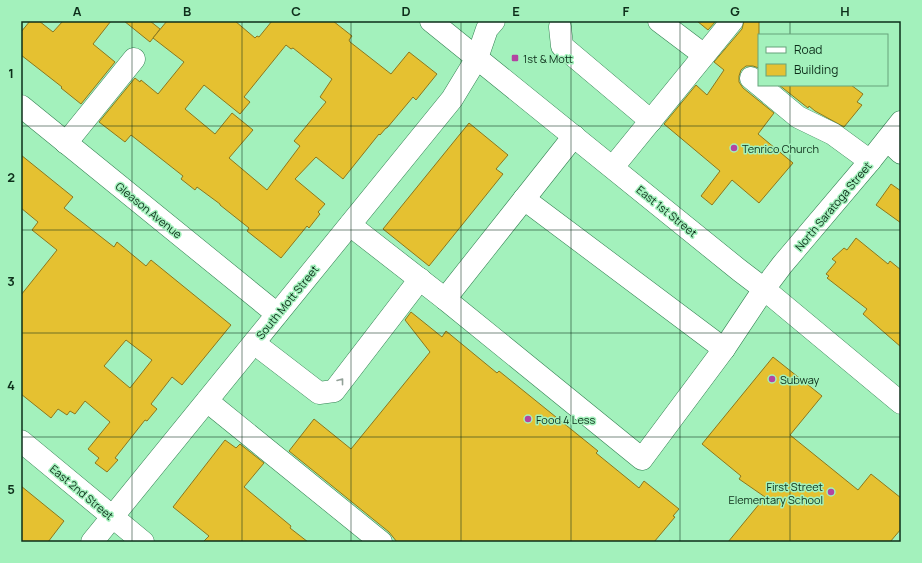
<svg xmlns="http://www.w3.org/2000/svg" width="922" height="563" font-family="Manrope,sans-serif">
  <style>
    .building { fill: #e5c131; stroke: #8d771d; fill-rule: evenodd }
    .lines { fill: none; stroke-linecap: round; stroke-linejoin: round }
    .minor-casing { stroke: #348253; stroke-width: 23 }
    .minor { stroke: #fff; stroke-width: 22 }
    .oneway { stroke: #92a198 }
    .grid { fill: none; stroke: #0d2e1a; stroke-width: 1; stroke-opacity: 0.55 }
    .poi-dot { fill: #b344a2; stroke: #a3f1bc; stroke-width: 1.5 }
    .labels { text-anchor: middle; dominant-baseline: central; stroke-width: 3; stroke-linejoin: round; paint-order: stroke }
    .poi-label { font-size: 11px; fill: #0d2e1a; stroke: #a3f1bc; text-anchor: start }
    .street-label { font-size: 11px; fill: #0d2e1a; stroke: #a3f1bc }
    .neatline { fill: none; stroke: #0d2e1a; stroke-width: 1.5 }
    .grid-label { font-size: 13px; text-anchor: middle; font-weight: bold; fill: #0d2e1a }
  </style>
  <rect width="100%" height="100%" fill="#a3f1bc"/>
  <!-- building -->
  <g class="building">
    <path d="M30,21H39L53,32L63,21H111L93,44L115,62L81,104L61,88L62,87L21,55V32Z"/>
    <path d="M124,21H150L160,29L150,42Z"/>
    <path d="M167,21H235L255,38L257,36L259,37L272,21H333L352,36L349,40L350,42L391,74L409,52L437,74L416,100L413,97L387,128H386L380,135L379,134L343,179L316,157L295,179L325,204L318,212L320,214L309,228L307,226L281,258L247,231L249,228L220,205V204L197,187L195,190L181,179L183,176L131,135L125,142L99,122L135,78L140,82L141,80L158,94L184,62L153,38ZM286,45L291,49L293,48L332,79L320,97L326,102L294,141L300,146L267,190L229,158L253,130L232,113L215,134L185,109L204,85L240,114L250,102L244,97Z"/>
    <path d="M697,21H716L708,30Z"/>
    <path d="M744,21H759V68L753,66H746L741,70L739,76V82L743,88L774,113L758,134L793,163L759,203L732,180L712,205L701,196L720,171L664,124L696,85L707,95L724,70L714,62L742,29Z"/>
    <path d="M779,85H851L863,94L857,102L862,105L844,127L815,111L809,106L808,108Z"/>
    <path d="M469,123L508,155L496,169L503,174L429,266L383,229Z"/>
    <path d="M21,155L73,197L64,208L114,247L117,242L146,266L151,260L231,325L182,385L172,377L151,404L157,409L147,421L145,420L115,458L118,460L107,472L95,463L99,458L88,449L110,422L85,401L75,414L70,411L67,415L58,409L51,418L21,394V295L57,250L32,230L38,222L21,208ZM126,340L152,360L130,388L104,366Z"/>
    <path d="M891,184L901,191V223L876,205Z"/>
    <path d="M856,238L888,264L890,261L901,270V347L863,314L867,309L827,278L829,276L826,274L836,262L832,259L844,248L847,250Z"/>
    <path d="M411,312L442,337L446,331L497,373L499,371L598,451L596,453L639,488L644,481L679,509L673,516L675,517L654,542H397L389,532L289,451L314,419L351,449L430,352L405,320Z"/>
    <path d="M773,357L822,396L790,435L858,490L871,474L901,498V529L890,542H728L765,497L739,479L741,476L702,444Z"/>
    <path d="M225,440L236,448L240,444L264,463L244,487L291,526L290,528L308,542H203L209,536L173,507Z"/>
    <path d="M21,486L64,521L48,542H21Z"/>
  </g>
  <g class="lines">
    <defs>
      <g id="minor">
        <path d="M431,21L739,270L764,289L901,403"/>
        <path d="M659,21L704,55"/>
        <path d="M560,27L562,46L651,121"/>
        <path d="M751,78L798,117L833,134L870,161"/>
        <path d="M21,106L277,314"/>
        <path d="M574,136L445,299L642,459L724,349L764,289L782,265L870,161L901,122"/>
        <path d="M887,140L901,153"/>
        <path d="M66,143L134,59"/>
        <path d="M613,167L732,21"/>
        <path d="M524,199L724,349"/>
        <path d="M350,225L445,299"/>
        <path d="M254,343L319,393L334,391L420,279"/>
        <path d="M207,401L381,542"/>
        <path d="M21,441L143,542"/>
        <path d="M92,542L452,99L477,58L487,29L494,21"/>
      </g>
    </defs>
    <!-- minor casing -->
    <use href="#minor" class="minor-casing"/>
    <!-- minor -->
    <use href="#minor" class="minor"/>
  </g>
  <!-- one-way arrows -->
  <defs><path id="oneway-chevron" d="M-2-3.5L2.5 0L-2 3.5" fill="none" stroke-width="1.6" stroke-linecap="round" stroke-linejoin="round"/></defs>
  <use class="oneway" href="#oneway-chevron" transform="translate(341 381) rotate(-52)"/>
  <!-- grid -->
  <path class="grid" d="M132,21V542M242,21V542M351,21V542M461,21V542M571,21V542M680,21V542M790,21V35M790,85V542M21,126H901M21,230H901M21,333H901M21,437H901"/>
  <!-- markers -->
  <g class="poi-dot">
    <rect x="511" y="54" width="8" height="8" rx="2"/>
    <circle cx="734" cy="148" r="4"/>
    <circle cx="772" cy="379" r="4"/>
    <circle cx="528" cy="419" r="4"/>
    <circle cx="831" cy="492" r="4"/>
  </g>
  <g class="labels">
    <!-- poi labels -->
    <g class="poi-label">
      <text x="523" y="58">1st &amp; Mott</text>
      <text x="742" y="148">Tenrico Church</text>
      <text x="780" y="379">Subway</text>
      <text x="536" y="419">Food 4 Less</text>
      <text x="823" y="486" text-anchor="end">First Street<tspan x="823" dy="13">Elementary School</tspan></text>
    </g>
    <!-- street labels -->
    <g class="street-label">
      <text transform="translate(833 206) rotate(-50)">North Saratoga Street</text>
      <text transform="translate(149 210) rotate(39)">Gleason Avenue</text>
      <text transform="translate(667 211) rotate(39)">East 1st Street</text>
      <text transform="translate(287 302) rotate(-51)">South Mott Street</text>
      <text transform="translate(82 492) rotate(40)">East 2nd Street</text>
    </g>
  </g>
  <!-- border -->
  <rect width="922" height="563" fill="none" stroke="#a3f1bc" stroke-width="44"/>
  <!-- legend -->
  <rect x="758" y="34" width="130" height="52" fill="#a3f1bc" stroke="#67a37b"/>
  <rect x="766" y="47" width="20" height="6" fill="#ffffff" stroke="#67a37b"/>
  <text x="794" y="54" font-size="12" fill="#0d2e1a">Road</text>
  <rect x="766" y="64" width="20" height="12" fill="#e5c131" stroke="#67a37b"/>
  <text x="794" y="74" font-size="12" fill="#0d2e1a">Building</text>
  <rect x="22" y="22" width="878" height="519" class="neatline"/>
  <g class="grid-label">
    <text x="77" y="16">A</text>
    <text x="187" y="16">B</text>
    <text x="296" y="16">C</text>
    <text x="406" y="16">D</text>
    <text x="516" y="16">E</text>
    <text x="626" y="16">F</text>
    <text x="735" y="16">G</text>
    <text x="845" y="16">H</text>
    <text x="11" y="78">1</text>
    <text x="11" y="182">2</text>
    <text x="11" y="286">3</text>
    <text x="11" y="390">4</text>
    <text x="11" y="494">5</text>
  </g>
</svg>
